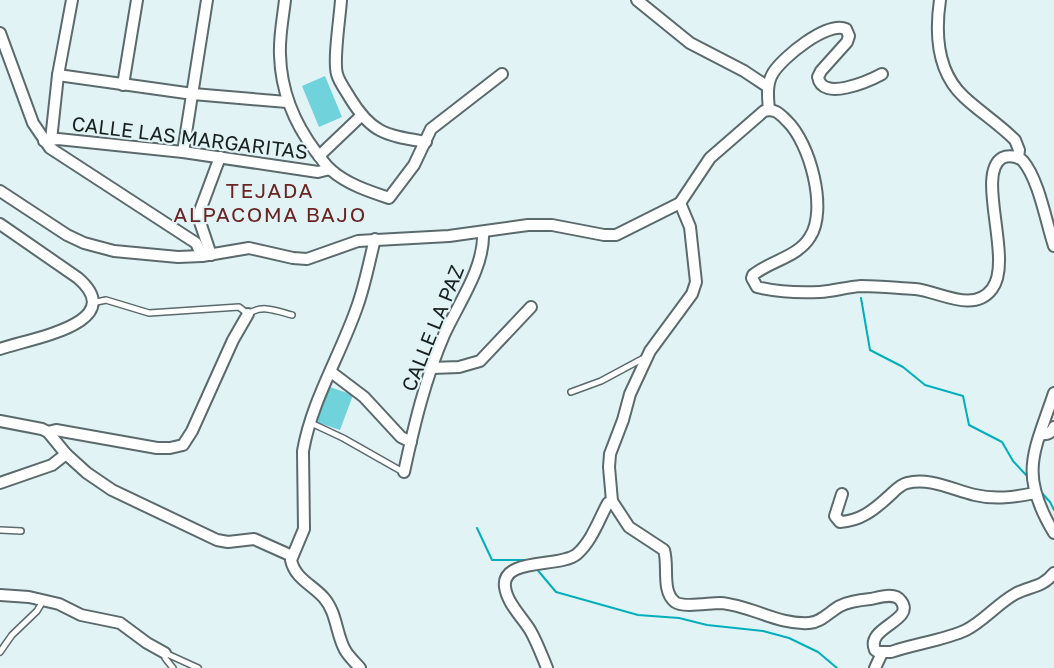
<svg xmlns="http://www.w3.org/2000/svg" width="1054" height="668" font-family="'Golos Text',sans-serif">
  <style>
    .garden { fill: #70d2db }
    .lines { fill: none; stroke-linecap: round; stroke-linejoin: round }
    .stream { stroke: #00afbb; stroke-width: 2 }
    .lane-casing { stroke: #5b6a6c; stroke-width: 8 }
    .street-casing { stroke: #5b6a6c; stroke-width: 14 }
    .lane { stroke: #fff; stroke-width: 5 }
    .street { stroke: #fff; stroke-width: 10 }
    .labels { text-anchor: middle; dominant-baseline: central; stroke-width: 4.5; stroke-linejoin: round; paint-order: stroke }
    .street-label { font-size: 20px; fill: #1a2121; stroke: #e1f3f4 }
    .neighbourhood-label { font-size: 21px; letter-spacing: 1.5px; fill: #6b2525; stroke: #e1f3f4 }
  </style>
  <rect width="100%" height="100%" fill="#e1f3f4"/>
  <!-- garden -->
  <g class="garden">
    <path d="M325,76L342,117L319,127L302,86Z"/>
    <path d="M330,387L353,395L340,430L316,422Z"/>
  </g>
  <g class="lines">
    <!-- stream -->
    <g class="stream">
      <path d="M861,298L870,350L903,367L925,385L963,396L969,425L1002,442L1013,461L1027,476"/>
      <path d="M1041,492L1050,502L1054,510"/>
      <path d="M477,528L492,560H527"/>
      <path d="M535,567L556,592L638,615L679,618L707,625L763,631L789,638L818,652L837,668"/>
    </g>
    <defs>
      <g id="lane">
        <path d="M92,303L106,300L149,313L239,307L248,314C262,304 277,311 292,315"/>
        <path d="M571,392L601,381L642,359H646"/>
        <path d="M311,423L343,438L403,472"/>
        <path d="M0,530L21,531"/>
        <path d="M0,652L12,635L37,611L43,601"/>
        <path d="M165,653L198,668"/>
        <path d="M165,653V658L173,668"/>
      </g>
      <g id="street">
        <path d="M285,0C283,18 279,37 280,55C281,92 294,123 316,152C321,158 325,165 331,170C347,184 368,191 389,198L414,165L431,129L502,74"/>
        <path d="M341,0C340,17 333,60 337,74C339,82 346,91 350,98C372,134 386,135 426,142"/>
        <path d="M637,0L690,43L744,71L768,87"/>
        <path d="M940,0C935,34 937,72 964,97C980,112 999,124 1015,140L1019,150L1018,158"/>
        <path d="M0,33L33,123L50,148L196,243L202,256"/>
        <path d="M58,75L193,94L287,102"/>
        <path d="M123,85L137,0"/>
        <path d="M769,110C768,98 766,84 773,73C783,57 827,21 846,29L849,36L847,42L821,71L818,77C822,102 869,81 882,74"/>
        <path d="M51,140L58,75L72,0"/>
        <path d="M44,141L58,139L183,152L318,172L330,169"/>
        <path d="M183,152L207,0"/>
        <path d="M319,156L361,116"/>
        <path d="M0,191L67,235L84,243L114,251L178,257L202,256L249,248L293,258L307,259L358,241L449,236L528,225H552L604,235H616L680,203L710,158L764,111C775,108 780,114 787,121C810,143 828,210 810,237C798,257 770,261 753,275L752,278L757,287C777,292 800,293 820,292C834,291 847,287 861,286C879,286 897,288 915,289C939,291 973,314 992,289C1014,261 975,174 1002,158C1008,155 1018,156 1023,161C1039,180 1046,222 1054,246"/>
        <path d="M680,203L690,227L696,282L692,294L650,351L630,394L623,420L610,454L609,467L612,501L629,527L664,550C669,566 661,591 675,602C683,608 709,603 720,603C751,605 777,625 809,623C822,622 829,612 840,606C850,601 861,600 871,599C880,597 895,592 901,601C916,621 865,627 875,650L878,652H891C914,644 945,640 966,630C984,621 997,604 1015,594C1031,585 1041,589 1054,573"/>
        <path d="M0,224L78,278C131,324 27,339 0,349"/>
        <path d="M211,255L198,216L220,157"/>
        <path d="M432,368L459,367L480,361L531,307"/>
        <path d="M331,372L364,397L401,437L411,442"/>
        <path d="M1054,393C1034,453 1018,473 1054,533"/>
        <path d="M0,421L42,429L48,432L66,454L87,473L112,490L217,540L228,542L254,539L292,556"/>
        <path d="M48,432L56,430L157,448H170L183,445L192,431L233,340L248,314"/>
        <path d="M1041,434C1048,435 1051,433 1054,427"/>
        <path d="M404,472C414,426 425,379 444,335C458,304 485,267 483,232"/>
        <path d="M0,483L52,465L66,454"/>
        <path d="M842,494L835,516L840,522C860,521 874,510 888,497C894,492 899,485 907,483C930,477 953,490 975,495C995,500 1015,497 1035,493"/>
        <path d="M0,595L29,597L59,604L81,615L120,623L147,643L165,653"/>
        <path d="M360,668C355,662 349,657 345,650C336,634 337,613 324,598C313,585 295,579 291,560L304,529L303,451C312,400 340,356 357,307C365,285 369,262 375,239"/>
        <path d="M547,668C542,656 537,642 530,630C522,617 507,603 505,587C501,557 561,568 577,554C592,541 599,519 608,503L612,501"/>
        <path d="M875,668L882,653"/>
      </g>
    </defs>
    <!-- lane casing -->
    <use href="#lane" class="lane-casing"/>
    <!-- street casing -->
    <use href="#street" class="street-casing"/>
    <!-- lane -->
    <use href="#lane" class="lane"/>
    <!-- street -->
    <use href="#street" class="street"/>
  </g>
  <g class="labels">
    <!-- street labels -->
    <g class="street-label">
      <text transform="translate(190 137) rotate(7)">CALLE LAS MARGARITAS</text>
      <text transform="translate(432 328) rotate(-68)">CALLE LA PAZ</text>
    </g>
    <!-- neighbourhood labels -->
    <g class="neighbourhood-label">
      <text x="270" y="190">TEJADA<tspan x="270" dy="24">ALPACOMA BAJO</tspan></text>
    </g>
  </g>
</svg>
